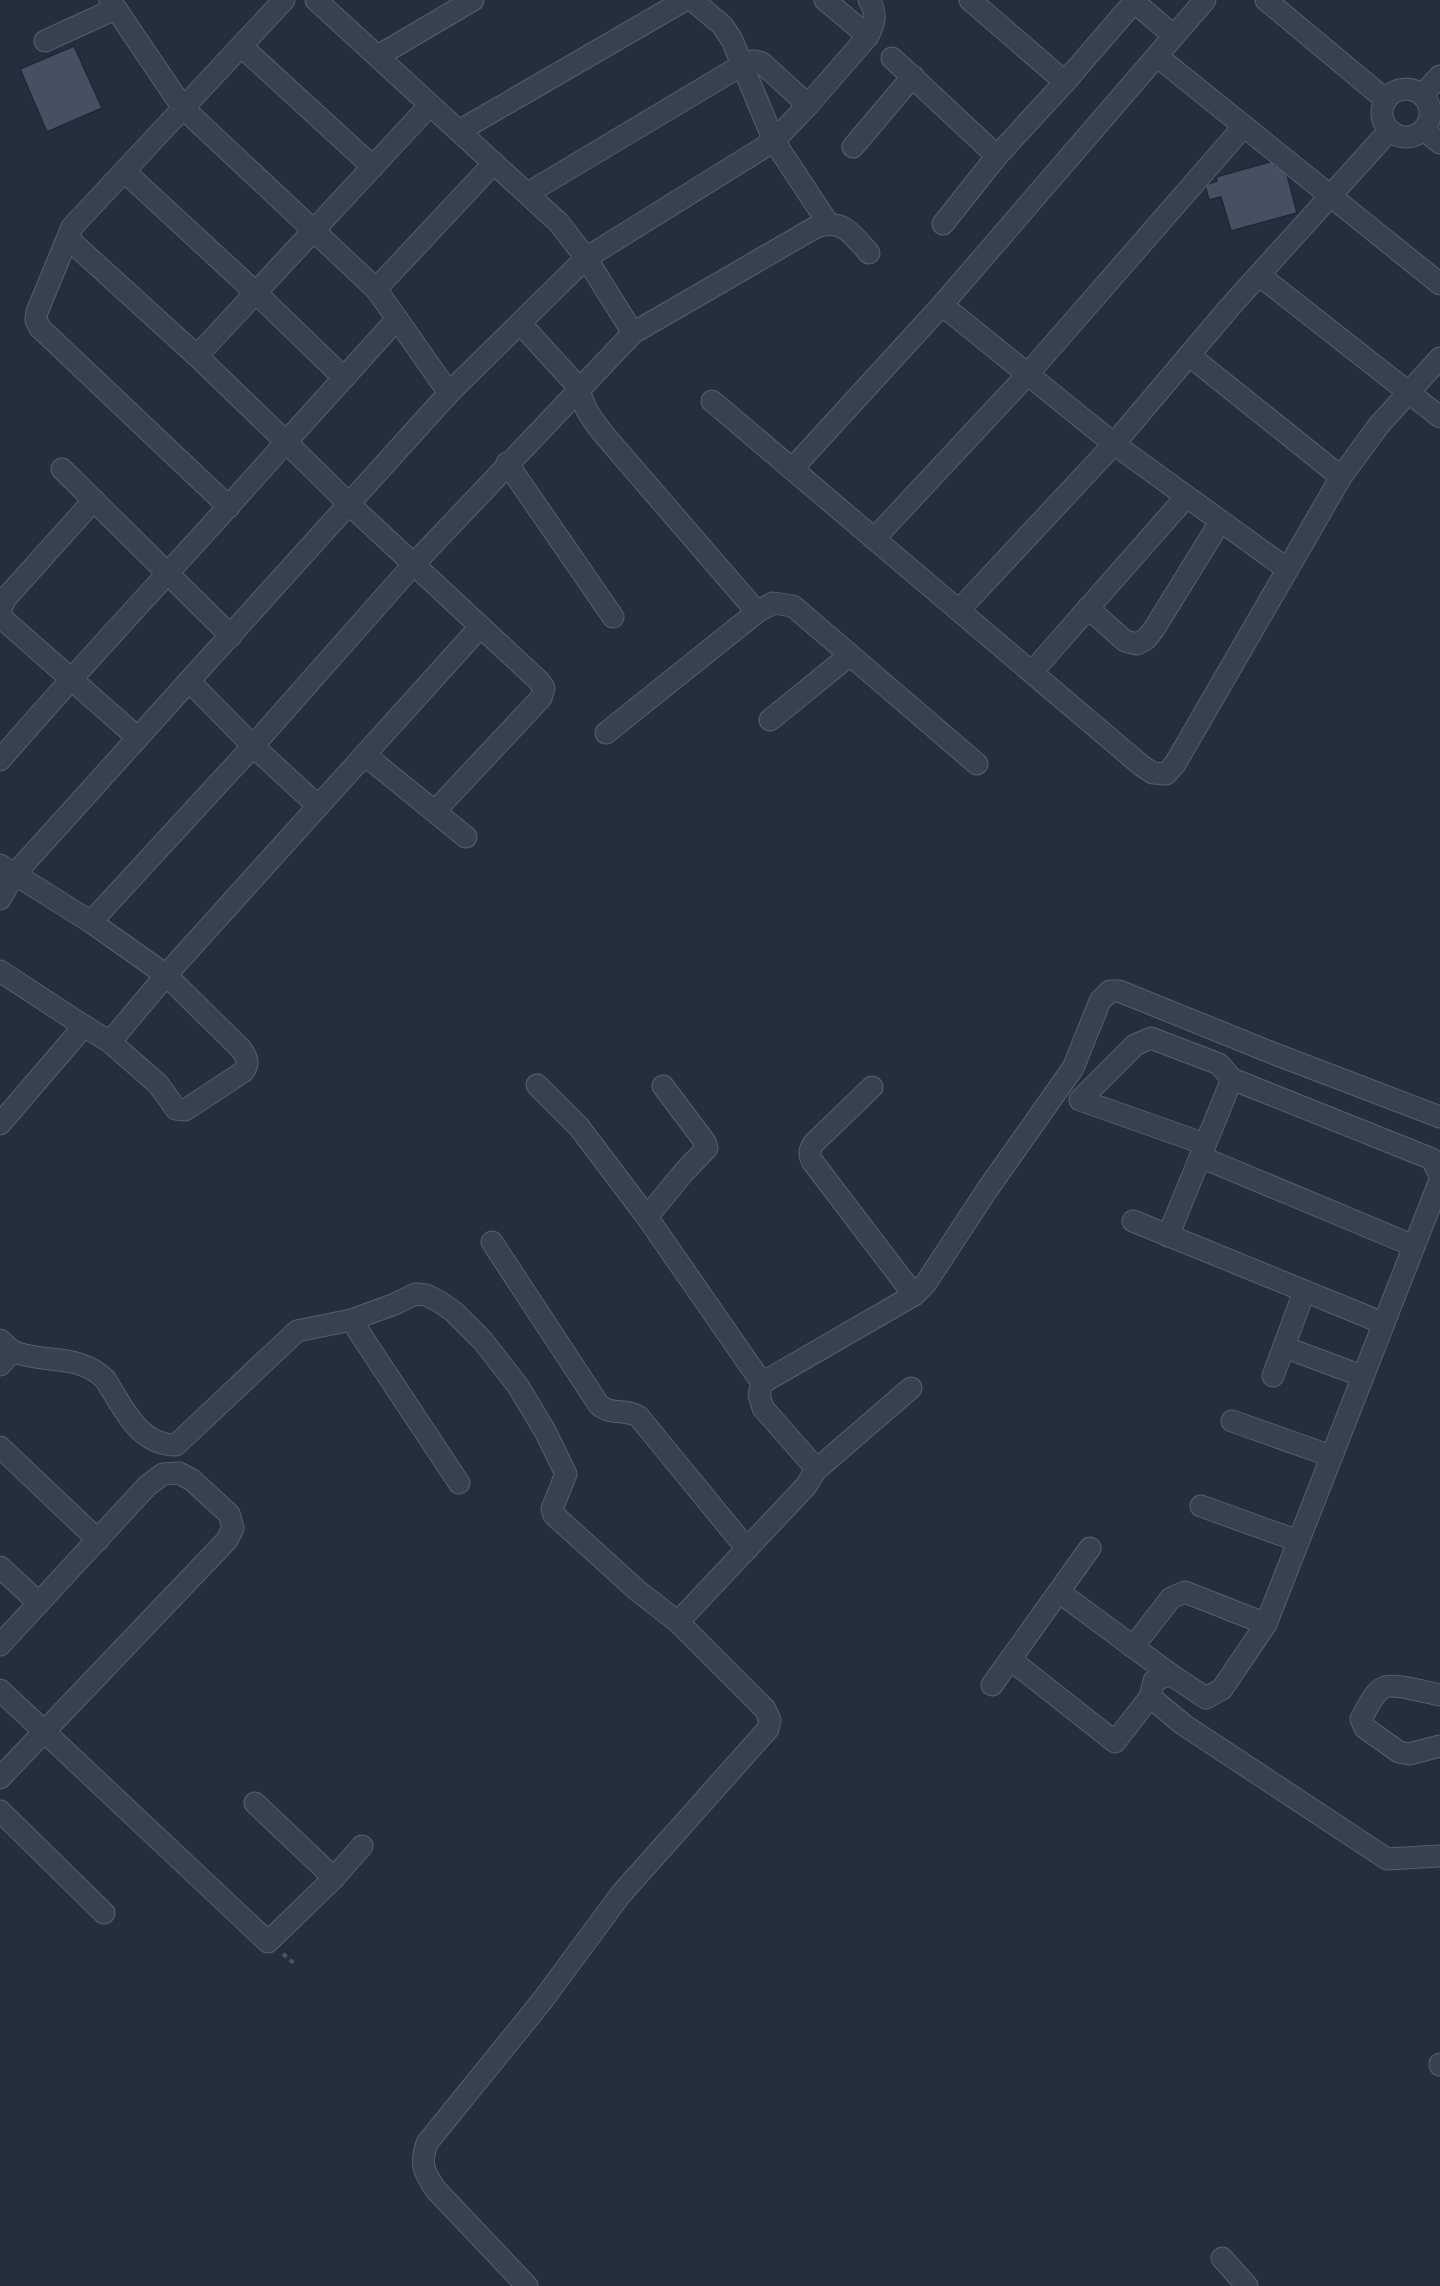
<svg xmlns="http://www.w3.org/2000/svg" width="1440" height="2286" font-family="'Public Sans',sans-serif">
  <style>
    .building { fill: #455162; stroke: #1f2835; stroke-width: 1.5 }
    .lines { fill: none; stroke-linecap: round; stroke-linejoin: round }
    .street-casing { stroke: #565f6c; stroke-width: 23 }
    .path { stroke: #44595c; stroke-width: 4; stroke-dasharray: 4.5 4.5; stroke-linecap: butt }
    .street { stroke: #38414e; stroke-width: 21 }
  </style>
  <rect width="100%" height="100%" fill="#242f3e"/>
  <!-- building -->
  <g class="building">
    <path d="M74,46L102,108L47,132L20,69Z"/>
    <path d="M1273,161L1275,166L1284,163L1297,213L1231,231L1221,197L1209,200L1205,185L1217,181L1216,177Z"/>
  </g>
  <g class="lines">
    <defs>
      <g id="street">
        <path d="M110,0L183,108L376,289L449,393"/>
        <path d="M316,0L559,223L586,258L633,333"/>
        <path d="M692,0L722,25L732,40L774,141L828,223"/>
        <path d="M825,0L868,36"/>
        <path d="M970,0L1065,82"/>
        <path d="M1132,0L1174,36"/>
        <path d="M1205,0L942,305L1114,444L1287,569"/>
        <path d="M1266,0L1386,100"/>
        <path d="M45,41L115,9"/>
        <path d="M241,46L373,167"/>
        <path d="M378,56L473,0"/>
        <path d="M1158,57L1440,284"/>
        <path d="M892,58L997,156"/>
        <circle cx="1406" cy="113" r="24"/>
        <path d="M1422,95L1440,76"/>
        <path d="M1424,130L1440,143"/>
        <path d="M459,131L685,0"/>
        <path d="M853,147L913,76"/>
        <path d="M125,172L255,292L344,378"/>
        <path d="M528,193L747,62L755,61L762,63L808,105"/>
        <path d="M943,224L997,156L1065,82L1134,2"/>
        <path d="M69,236L74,244L197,356L286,442L397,319"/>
        <path d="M1259,275L1440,417"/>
        <path d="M376,289L494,163"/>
        <path d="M520,323L579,388C583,408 593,421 606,437L757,612L773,603L793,606L977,764"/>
        <path d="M197,356L430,105"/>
        <path d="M1190,356L1341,477"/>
        <path d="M712,401L1142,766L1153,773L1166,774L1175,764L1341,477L1379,425L1440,358"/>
        <path d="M507,463L613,617"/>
        <path d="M62,469L231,636"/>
        <path d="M792,469L942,305"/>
        <path d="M94,500L5,599L0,612L4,620L138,738"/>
        <path d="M229,507L40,328L36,320L37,312L72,227L284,0"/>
        <path d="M874,539L1027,375L1244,126"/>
        <path d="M1088,608L1125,641L1137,644L1146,639L1154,629L1220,522"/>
        <path d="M959,610L1114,444L1229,308L1389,131"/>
        <path d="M1032,672L1186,497"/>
        <path d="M189,681L449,393L586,258L774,141L808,105L868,36C875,22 877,13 869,0"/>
        <path d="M770,720L850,655"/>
        <path d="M606,733L757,612"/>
        <path d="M365,755L466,837"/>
        <path d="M0,760C93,652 192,549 286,442L349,504L539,681L544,688L541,698L435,811"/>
        <path d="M0,865L91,922L253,746L413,565L633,333L816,227C843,218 852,234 869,253"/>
        <path d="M0,899L14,875L189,681L253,746L317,805"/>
        <path d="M91,922L166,975L110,1042L158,1084L176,1109L185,1110L243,1072C250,1063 247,1057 241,1049L166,975L480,627"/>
        <path d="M0,971L84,1026"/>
        <path d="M537,1085L579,1127L647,1217"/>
        <path d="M663,1086L705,1142L707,1148L684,1172L647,1217L762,1383"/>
        <path d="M872,1087L814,1143C809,1150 809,1154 812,1161L914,1295"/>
        <path d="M0,1124L84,1026L110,1042"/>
        <path d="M1205,1144L1080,1100L1135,1045L1151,1038L1219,1064L1232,1079L1432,1159L1440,1176"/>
        <path d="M1201,1157L1414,1246"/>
        <path d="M1440,1180L1266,1624L1222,1689L1206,1698L1170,1674L1154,1681L1150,1697L1184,1725L1387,1859L1440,1856"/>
        <path d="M1133,1221L1383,1323"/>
        <path d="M1168,1236L1232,1079"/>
        <path d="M492,1242L599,1405C612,1416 626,1408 639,1417L747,1549"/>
        <path d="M351,1320L459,1483"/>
        <path d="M0,1340C4,1343 9,1350 15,1352C46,1364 78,1353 105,1379C123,1407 138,1445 176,1445L297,1331L351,1320L395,1304L415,1294L426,1295L440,1302L454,1312L483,1341L518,1386L545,1431L566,1474L552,1509L554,1515L638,1591L678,1622L806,1486L815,1471L813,1465L763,1408L759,1395L762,1383L914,1295L926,1283L987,1190L1073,1068L1100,1001L1110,991H1119L1275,1054L1440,1117"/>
        <path d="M1284,1347L1362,1376"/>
        <path d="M0,1365L13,1351"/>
        <path d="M1273,1376L1304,1292"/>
        <path d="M1232,1421L1331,1456"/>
        <path d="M0,1447L98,1540"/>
        <path d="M815,1471L911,1388"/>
        <path d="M1201,1506L1298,1541"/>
        <path d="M0,1567L39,1603"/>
        <path d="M1059,1592L1170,1674"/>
        <path d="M0,1645L147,1486L163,1474L179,1473L192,1480L229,1514L233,1528L227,1540L0,1778"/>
        <path d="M1133,1647L1171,1598L1185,1592L1266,1624"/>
        <path d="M1011,1660L1115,1742L1150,1697"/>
        <path d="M992,1685L1090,1548"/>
        <path d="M0,1690L268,1942L334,1878L362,1846"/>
        <path d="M1440,1695C1428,1693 1393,1682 1383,1688C1373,1693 1367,1709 1361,1719L1365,1728L1399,1752L1409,1754L1440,1746"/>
        <path d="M255,1803L334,1878"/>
        <path d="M0,1811L104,1913"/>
        <path d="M1440,2064V2065"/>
        <path d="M1222,2258L1247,2286"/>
        <path d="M527,2286L436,2190C423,2171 420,2164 427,2143L542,2001L621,1894L768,1729L770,1720L765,1709L678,1622"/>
      </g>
    </defs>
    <!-- street casing -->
    <use href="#street" class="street-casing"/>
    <!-- path -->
    <path class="path" d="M283,1954L296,1965"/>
    <!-- street -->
    <use href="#street" class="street"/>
  </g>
</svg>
